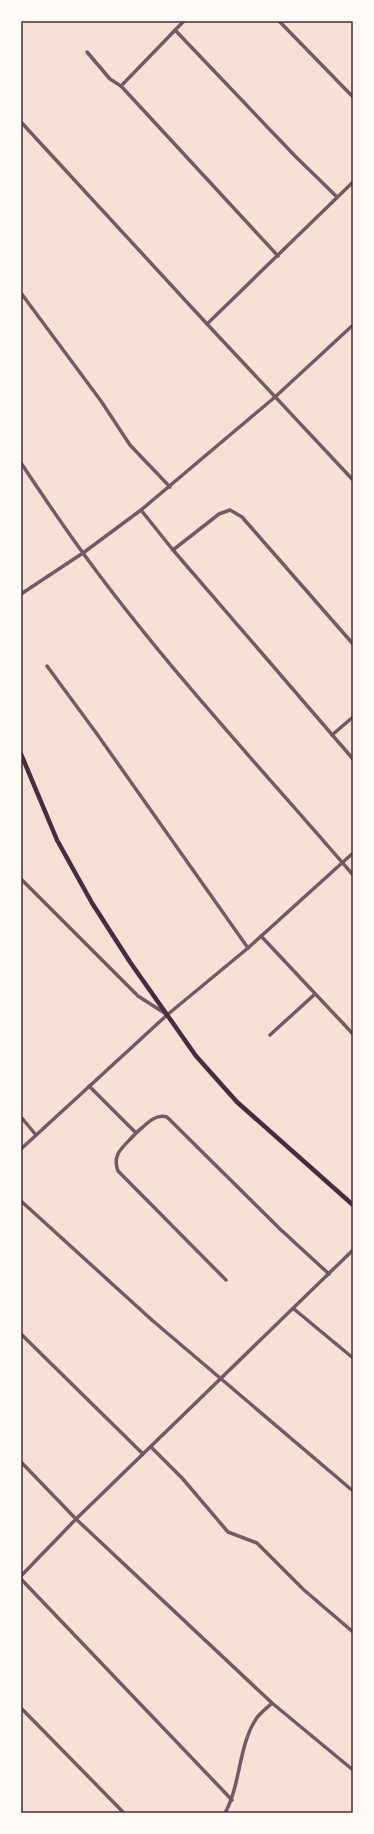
<svg xmlns="http://www.w3.org/2000/svg" width="374" height="1834" font-family="Roboto,sans-serif">
  <style>
    .lines { fill: none; stroke-linecap: round; stroke-linejoin: round }
    .minor { stroke: #755966; stroke-width: 3.5 }
    .secondary { stroke: #4a2c40; stroke-width: 4.5 }
    .neatline { fill: none; stroke: #4a2c40; stroke-width: 1.5 }
  </style>
  <rect width="100%" height="100%" fill="#f7e1d7"/>
  <g class="lines">
    <!-- minor -->
    <g class="minor">
      <path d="M279,21L353,97"/>
      <path d="M175,30L295,156L337,197"/>
      <path d="M87,52L110,79L121,86L278,256"/>
      <path d="M121,86L184,21"/>
      <path d="M21,122L207,324L353,480"/>
      <path d="M21,293L101,401L130,445L170,487"/>
      <path d="M207,324L353,182"/>
      <path d="M21,463C41,493 61,523 83,553C165,666 262,769 353,875"/>
      <path d="M141,510L173,550L353,759"/>
      <path d="M173,550L219,514L230,510L242,517L353,644"/>
      <path d="M21,594L83,553L141,510L275,397L353,325"/>
      <path d="M47,666L97,734L248,948"/>
      <path d="M332,735L353,717"/>
      <path d="M21,879L138,996L166,1014"/>
      <path d="M261,936L353,1034"/>
      <path d="M270,1035L315,994"/>
      <path d="M89,1086L136,1133C125,1146 111,1153 118,1171L226,1280"/>
      <path d="M21,1117L36,1135"/>
      <path d="M136,1133C145,1126 154,1113 167,1117L280,1229L329,1274"/>
      <path d="M21,1149L167,1015L248,948L353,853"/>
      <path d="M21,1201L153,1321L353,1491"/>
      <path d="M294,1309L353,1358"/>
      <path d="M21,1334L143,1454"/>
      <path d="M151,1447L182,1478L228,1532L257,1543L304,1590L353,1632"/>
      <path d="M21,1462L76,1519L272,1703L353,1770"/>
      <path d="M21,1576L76,1519L353,1250"/>
      <path d="M21,1579L232,1800"/>
      <path d="M21,1708L124,1813"/>
      <path d="M225,1813C241,1784 238,1747 256,1719C260,1713 267,1708 272,1703"/>
    </g>
    <!-- secondary -->
    <path class="secondary" d="M21,754L57,840L92,903L130,962L196,1056L237,1102L353,1205"/>
  </g>
  <!-- border -->
  <rect width="374" height="1834" fill="none" stroke="#fffaf5" stroke-width="44"/>
  <rect x="22" y="22" width="330" height="1790" class="neatline"/>
</svg>
